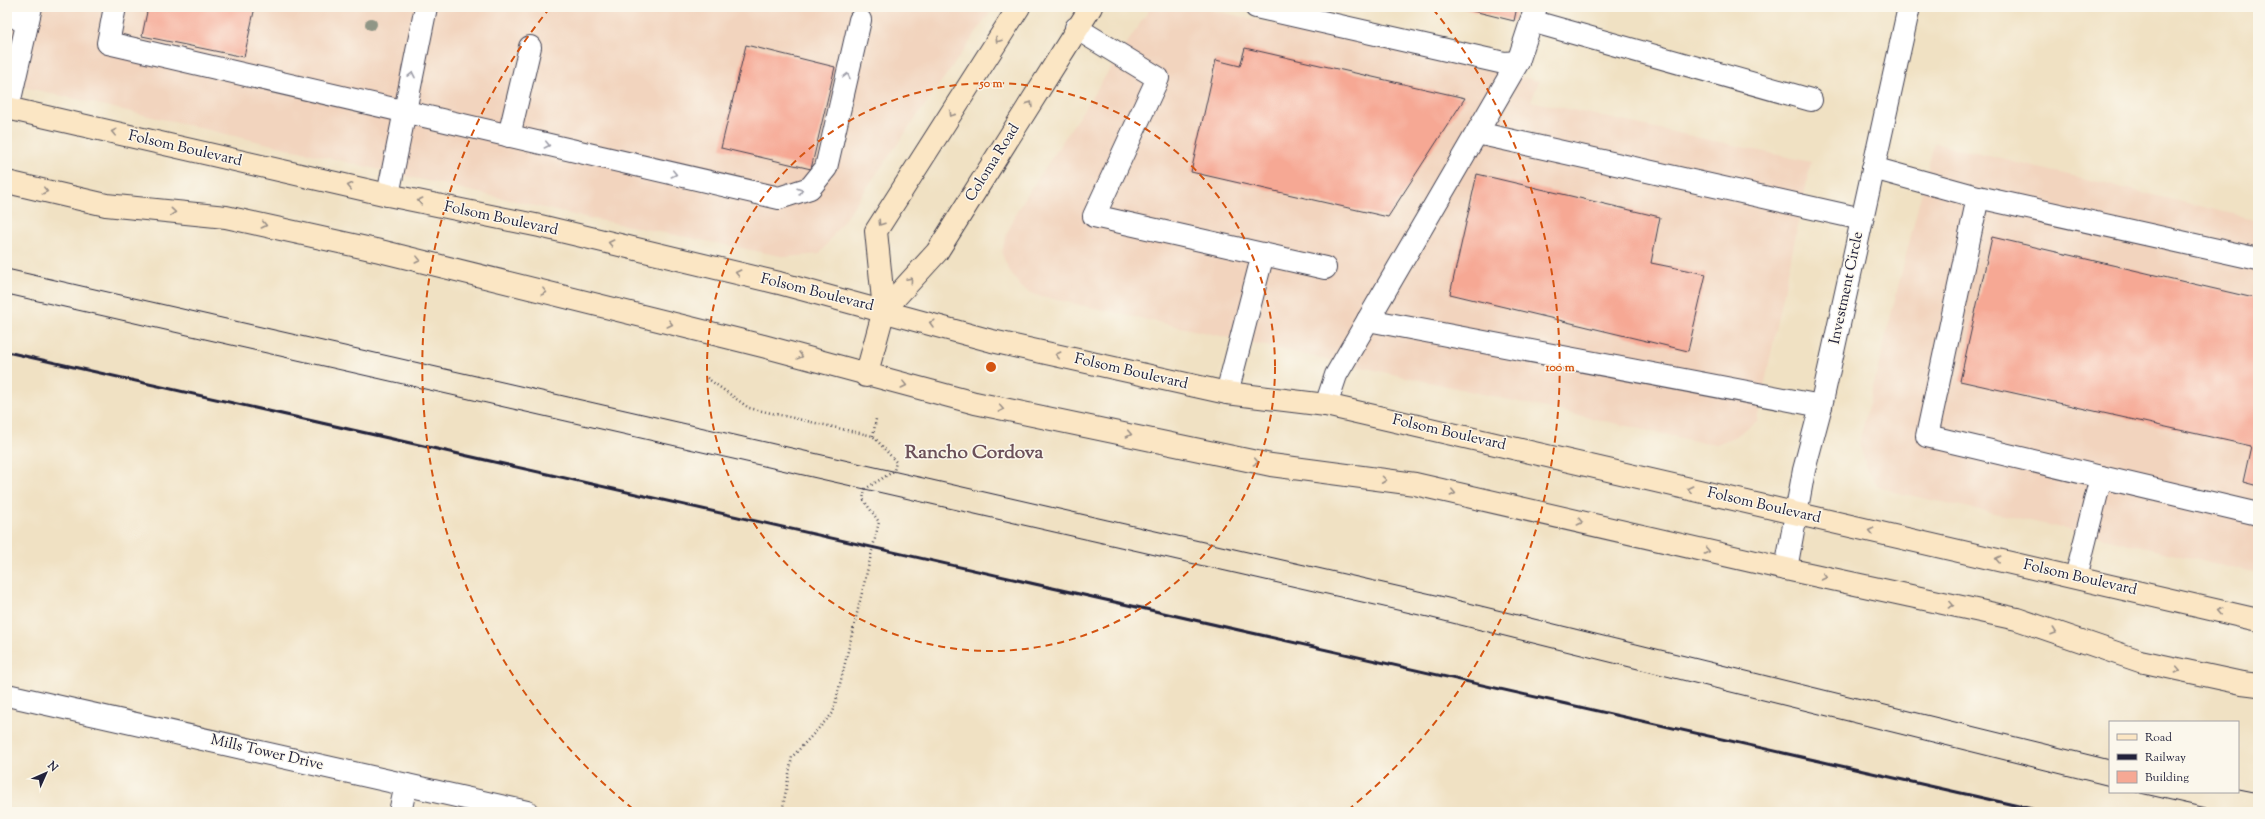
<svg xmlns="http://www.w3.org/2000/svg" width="2265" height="819" font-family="'Sorts Mill Goudy',serif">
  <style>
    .built { fill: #f2d4be }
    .building { fill: #f6a894 }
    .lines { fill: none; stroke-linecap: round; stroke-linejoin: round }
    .service-casing { stroke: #413f4f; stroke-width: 24 }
    .minor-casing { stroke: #413f4f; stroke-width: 24 }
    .secondary-casing { stroke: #413f4f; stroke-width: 24 }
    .path { stroke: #413f4f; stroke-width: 2.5; stroke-dasharray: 1 3; stroke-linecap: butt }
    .service { stroke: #fff; stroke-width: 22 }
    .minor { stroke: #fff; stroke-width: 22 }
    .secondary { stroke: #fbe6c4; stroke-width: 22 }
    .tram { stroke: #22223b; stroke-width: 1 }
    .rail { stroke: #22223b; stroke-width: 3 }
    .tree { fill: #909686 }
    .oneway { stroke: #998e86 }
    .oneway2 { stroke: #9c9ca7 }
    .ring { fill: none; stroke: #d45411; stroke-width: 2; stroke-dasharray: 7 5 }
    .labels { text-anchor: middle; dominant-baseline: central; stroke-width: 3; stroke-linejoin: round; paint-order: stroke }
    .street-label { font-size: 15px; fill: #22223b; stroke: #fbf7ec }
    .district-label { font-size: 19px; font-weight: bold; fill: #6c515a; stroke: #fbf7ec }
    .centre { fill: #d45411; stroke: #fbf7ec; stroke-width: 2 }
    .ring-label { font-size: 12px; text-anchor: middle; font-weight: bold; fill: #d45411; stroke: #fbf7ec; stroke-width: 3; stroke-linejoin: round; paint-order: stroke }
  </style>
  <rect width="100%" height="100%" fill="#fbf7ec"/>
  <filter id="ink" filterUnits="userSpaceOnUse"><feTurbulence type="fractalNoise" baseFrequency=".025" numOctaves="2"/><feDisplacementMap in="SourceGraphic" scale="8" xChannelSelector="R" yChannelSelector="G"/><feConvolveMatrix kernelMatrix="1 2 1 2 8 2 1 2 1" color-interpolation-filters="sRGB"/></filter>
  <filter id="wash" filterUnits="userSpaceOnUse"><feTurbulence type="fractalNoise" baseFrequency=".012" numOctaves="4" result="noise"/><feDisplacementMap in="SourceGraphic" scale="16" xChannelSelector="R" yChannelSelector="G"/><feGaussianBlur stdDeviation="0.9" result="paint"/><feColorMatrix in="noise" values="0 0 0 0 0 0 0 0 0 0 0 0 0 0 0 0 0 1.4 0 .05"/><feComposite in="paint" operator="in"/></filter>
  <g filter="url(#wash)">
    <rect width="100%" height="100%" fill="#f0e1c3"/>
    <!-- built -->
    <g class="built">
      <path d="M7,7H994L820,254L786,257L574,215L7,83Z"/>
      <path d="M1151,7H1197L1539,81L1531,101L1811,162L1757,421L1736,436L1717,444L1695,441L1035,295L1021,287L1009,270L1002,254L1005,238L1018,209Z"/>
      <path d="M1934,143L2258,220V574L2009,516L1894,492L1877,485L1867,470L1859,443Z"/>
    </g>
    <g id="blocks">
      <!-- building -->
      <g class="building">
        <path d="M148,7H255L244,57L142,36Z"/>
        <path d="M1457,7H1517L1514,21Z"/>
        <path d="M746,45L835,67L811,169L721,148Z"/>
        <path d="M1245,48L1465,98L1388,217L1191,172L1216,60L1240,66Z"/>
        <path d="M1477,174L1660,217L1651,263L1706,274L1688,351L1450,294Z"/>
        <path d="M1992,237L2258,299V486L2243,482L2251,446L1960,381Z"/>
      </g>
    </g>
  </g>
  <g filter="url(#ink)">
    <use href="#blocks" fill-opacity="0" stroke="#413f4f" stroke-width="1"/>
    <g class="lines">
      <defs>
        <g id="service">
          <path d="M115,7L108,43L779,198L810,188L826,168L860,20"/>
          <path d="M1256,7L1504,63L1518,62"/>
          <path d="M7,12L27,24"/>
          <path d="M1531,21L1811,100"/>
          <path d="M1076,28L1158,78L1094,216L1325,268"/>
          <path d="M8,108L31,7"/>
          <path d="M1477,133L1862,219"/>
          <path d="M509,136L530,47"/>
          <path d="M1873,168L1978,197L2258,259"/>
          <path d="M388,195L426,7"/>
          <path d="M1978,197L1927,436L2258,514"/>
          <path d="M1368,320L1821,406"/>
          <path d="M1227,393L1263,254"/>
          <path d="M1326,405L1336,375L1518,62L1536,7"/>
          <path d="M2076,577L2101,477"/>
        </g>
        <g id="minor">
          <path d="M1786,569L1804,470L1821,406L1909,7"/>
          <path d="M7,695L527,812"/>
          <path d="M400,812L406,785"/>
        </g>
        <g id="secondary">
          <path d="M7,108L388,195L540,226L779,283L992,341L1227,393L1326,405L2258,620"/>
          <path d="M7,182L106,205L226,217L380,251L763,346L975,403L1271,465L1415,484L1786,569L2017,619L2140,661L2242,683L2258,685"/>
          <path d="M884,310L937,252L1091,7"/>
          <path d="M866,376L884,310L876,231L1019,7"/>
        </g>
      </defs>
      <!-- service casing -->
      <use href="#service" class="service-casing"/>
      <!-- minor casing -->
      <use href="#minor" class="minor-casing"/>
      <!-- secondary casing -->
      <use href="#secondary" class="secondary-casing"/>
      <!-- path -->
      <g class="path">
        <path d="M707,378L749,408L873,436L896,462L894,471L865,489L863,499L879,522L833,713L792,757L782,812"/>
        <path d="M873,436L876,419"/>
      </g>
      <!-- service -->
      <use href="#service" class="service"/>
      <!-- minor -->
      <use href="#minor" class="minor"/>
      <!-- secondary -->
      <use href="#secondary" class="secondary"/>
      <!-- tram -->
      <g class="tram">
        <path d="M7,269L1436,595L2110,760"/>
        <path d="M7,294L1428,617L2110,786"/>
        <path d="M2238,789L2258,793"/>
        <path d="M2136,792L2224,812"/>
      </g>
      <!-- rail -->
      <path class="rail" d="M7,352L2045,812"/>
    </g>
    <!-- trees -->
    <circle class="tree" cx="371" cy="24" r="6"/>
    <!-- one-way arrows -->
    <defs><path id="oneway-chevron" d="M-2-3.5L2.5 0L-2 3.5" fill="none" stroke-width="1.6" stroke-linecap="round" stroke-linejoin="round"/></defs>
    <g class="oneway">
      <use href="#oneway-chevron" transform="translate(998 40) rotate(123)"/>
      <use href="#oneway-chevron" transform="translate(1030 104) rotate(-58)"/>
      <use href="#oneway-chevron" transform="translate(952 114) rotate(123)"/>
      <use href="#oneway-chevron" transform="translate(114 132) rotate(-167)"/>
      <use href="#oneway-chevron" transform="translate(350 186) rotate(-167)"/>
      <use href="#oneway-chevron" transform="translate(45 191) rotate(13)"/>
      <use href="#oneway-chevron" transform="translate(420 201) rotate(-168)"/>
      <use href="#oneway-chevron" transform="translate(173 212) rotate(5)"/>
      <use href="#oneway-chevron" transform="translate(881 223) rotate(123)"/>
      <use href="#oneway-chevron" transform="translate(264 225) rotate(13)"/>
      <use href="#oneway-chevron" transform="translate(611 243) rotate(-167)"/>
      <use href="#oneway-chevron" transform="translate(418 260) rotate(14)"/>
      <use href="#oneway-chevron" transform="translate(738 273) rotate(-167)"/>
      <use href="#oneway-chevron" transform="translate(910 280) rotate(-49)"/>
      <use href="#oneway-chevron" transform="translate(544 292) rotate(14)"/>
      <use href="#oneway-chevron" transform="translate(932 323) rotate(-165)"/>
      <use href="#oneway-chevron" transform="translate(670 324) rotate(14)"/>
      <use href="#oneway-chevron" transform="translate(1058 355) rotate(-167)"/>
      <use href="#oneway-chevron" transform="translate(800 356) rotate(15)"/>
      <use href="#oneway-chevron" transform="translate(904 385) rotate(14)"/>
      <use href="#oneway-chevron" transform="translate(1001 409) rotate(11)"/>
      <use href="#oneway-chevron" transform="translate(1129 434) rotate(12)"/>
      <use href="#oneway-chevron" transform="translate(1256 462) rotate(12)"/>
      <use href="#oneway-chevron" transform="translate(1384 480) rotate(7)"/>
      <use href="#oneway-chevron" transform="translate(1690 489) rotate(-167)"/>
      <use href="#oneway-chevron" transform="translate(1453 493) rotate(13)"/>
      <use href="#oneway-chevron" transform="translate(1580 522) rotate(13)"/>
      <use href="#oneway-chevron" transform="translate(1871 531) rotate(-167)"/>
      <use href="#oneway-chevron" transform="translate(1707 551) rotate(13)"/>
      <use href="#oneway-chevron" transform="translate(1998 559) rotate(-167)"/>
      <use href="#oneway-chevron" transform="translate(1824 577) rotate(12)"/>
      <use href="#oneway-chevron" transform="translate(1951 605) rotate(12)"/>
      <use href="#oneway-chevron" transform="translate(2220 611) rotate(-167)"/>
      <use href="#oneway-chevron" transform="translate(2054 632) rotate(19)"/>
      <use href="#oneway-chevron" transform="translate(2178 670) rotate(12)"/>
    </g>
    <g class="oneway2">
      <use href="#oneway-chevron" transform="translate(412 75) rotate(-78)"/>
      <use href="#oneway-chevron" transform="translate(847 76) rotate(-77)"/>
      <use href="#oneway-chevron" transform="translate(547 145) rotate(13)"/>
      <use href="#oneway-chevron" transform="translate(674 174) rotate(13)"/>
      <use href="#oneway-chevron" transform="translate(800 191) rotate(-17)"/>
    </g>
  </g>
  <!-- distance rings -->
  <g class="ring">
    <circle cx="991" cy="367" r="284"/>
    <path d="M633 809A569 569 0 0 1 549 9M1433 9A569 569 0 0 1 1349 809"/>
  </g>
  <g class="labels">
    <!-- street labels -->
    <g class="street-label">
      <text transform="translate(185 149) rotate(13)">Folsom Boulevard</text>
      <text transform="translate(993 163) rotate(-58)">Coloma Road</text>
      <text transform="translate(501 219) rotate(12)">Folsom Boulevard</text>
      <text transform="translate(1847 288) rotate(-78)">Investment Circle</text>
      <text transform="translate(817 293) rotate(14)">Folsom Boulevard</text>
      <text transform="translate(1131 372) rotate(13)">Folsom Boulevard</text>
      <text transform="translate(1449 433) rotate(13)">Folsom Boulevard</text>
      <text transform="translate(1764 506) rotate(13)">Folsom Boulevard</text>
      <text transform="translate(2080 578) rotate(13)">Folsom Boulevard</text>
      <text transform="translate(267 753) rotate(13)">Mills Tower Drive</text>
    </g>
    <!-- district labels -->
    <g class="district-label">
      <text x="974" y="453">Rancho Cordova</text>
    </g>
  </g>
  <circle cx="991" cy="367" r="6" class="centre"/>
  <g class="ring-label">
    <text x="991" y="87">50 m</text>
    <text x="1560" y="371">100 m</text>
  </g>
  <!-- margin -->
  <rect width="2265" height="819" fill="none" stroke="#fbf7ec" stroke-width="24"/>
  <!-- legend -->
  <rect x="2109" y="721" width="130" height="72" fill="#fbf7ec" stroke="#a4a2a5"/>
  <rect x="2117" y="734" width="20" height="6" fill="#fbe6c4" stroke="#a4a2a5"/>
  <text x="2145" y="741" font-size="12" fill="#22223b">Road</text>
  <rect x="2117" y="754" width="20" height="6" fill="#22223b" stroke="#a4a2a5"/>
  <text x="2145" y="761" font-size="12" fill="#22223b">Railway</text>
  <rect x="2117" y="771" width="20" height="12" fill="#f6a894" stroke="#a4a2a5"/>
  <text x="2145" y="781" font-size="12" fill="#22223b">Building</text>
  <!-- north arrow -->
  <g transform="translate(46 773) rotate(45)" stroke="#fbf7ec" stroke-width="3" paint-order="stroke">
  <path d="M0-3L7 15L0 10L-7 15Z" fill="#22223b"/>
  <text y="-6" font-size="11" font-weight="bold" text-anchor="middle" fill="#22223b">N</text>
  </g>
</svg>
